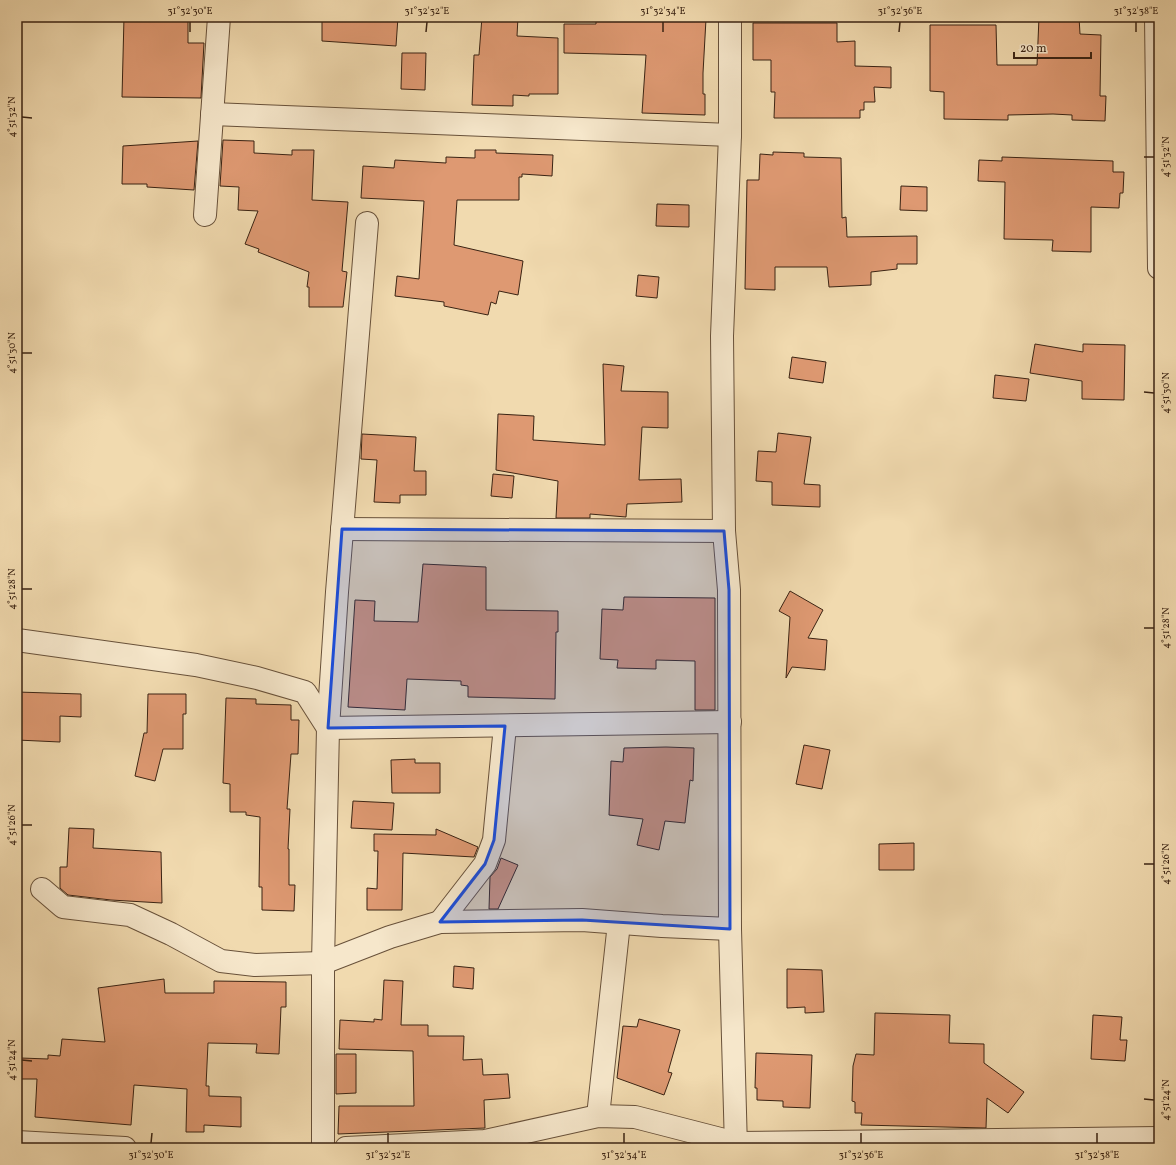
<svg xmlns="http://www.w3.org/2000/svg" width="1176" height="1165" font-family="Vollkorn,serif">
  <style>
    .building { fill: #de9972; stroke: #3a2313 }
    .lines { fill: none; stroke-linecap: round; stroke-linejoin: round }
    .street-casing { stroke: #68513a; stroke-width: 24 }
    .street { stroke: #f6e7cb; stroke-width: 22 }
    .marked { fill: #1d4ed8; fill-opacity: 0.2; stroke: #1d4ed8; stroke-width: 3; stroke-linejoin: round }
    .ticks { fill: none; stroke: #3a2313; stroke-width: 1.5 }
    .neatline { fill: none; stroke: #3a2313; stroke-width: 1.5 }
    .ticks-label { font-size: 10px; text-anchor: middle; fill: #3a2313 }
  </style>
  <rect width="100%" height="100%" fill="#f1daaf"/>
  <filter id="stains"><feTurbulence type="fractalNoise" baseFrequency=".005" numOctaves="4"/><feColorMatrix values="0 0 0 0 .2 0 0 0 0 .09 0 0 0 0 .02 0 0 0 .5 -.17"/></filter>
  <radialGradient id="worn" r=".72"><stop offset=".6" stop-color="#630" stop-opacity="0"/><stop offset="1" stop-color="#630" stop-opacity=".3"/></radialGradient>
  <!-- building -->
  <g class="building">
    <path d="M124,17L188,18V43H204L201,98L122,97Z"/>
    <path d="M322,17H398L396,46L322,41Z"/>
    <path d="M482,17H518L517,36L558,38V94H529V96L513,95V106L472,105L474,55H479Z"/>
    <path d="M596,17L706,19L703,73V94H705V115L642,113L646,55L564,53V24H596Z"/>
    <path d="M1039,17H1079L1080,34L1101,35L1100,96H1106L1105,121L1072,120V115L1053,114L1008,115V120L944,119V92L930,91V25H996L997,65H1037Z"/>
    <path d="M753,23H837V42L855,41V66L891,67V88L874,87L875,102H864V110H860V118H774L775,92H771V60H753Z"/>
    <path d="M402,53H426L425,90L401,89Z"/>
    <path d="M223,140L254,141V153L292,155V150H314L312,200L348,202L342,271L347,272L343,307H309V287H307L309,272L258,252L259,249L245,244L258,211L238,210L239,187L220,186Z"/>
    <path d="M198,141L194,190L147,187V184H122L123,146Z"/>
    <path d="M475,150H496V153L553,155L552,176L522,174V177H519V200H457L454,245L523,261L518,295L499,291L496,304L491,302L488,315L444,306V302L395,296L397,276L419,279L424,201L361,198L363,166L394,168L395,160L446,163V157L475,158Z"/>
    <path d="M773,152L804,153V157L841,158L842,218L846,217L847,237L917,236V264H897V269L871,272V285L829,287L827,267H775V290L745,289L747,180H759L760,154L773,155Z"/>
    <path d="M1002,157L1113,161V172H1124L1123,193H1120L1119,208L1091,207V252L1052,251L1053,240L1004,239L1005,182L978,181L979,160L1002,161Z"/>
    <path d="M901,186L927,187V211L900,210Z"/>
    <path d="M657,204L689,205V227L656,226Z"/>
    <path d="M638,275L659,277L657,298L636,296Z"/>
    <path d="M1035,344L1083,352V344L1125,345L1124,400L1082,399V381L1030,373Z"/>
    <path d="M792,357L826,362L823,383L789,378Z"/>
    <path d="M603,364L624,366L621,391L668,392V428L642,427L639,480L681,479L682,502L627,504L626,517L590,514V518H556L558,481L496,470L498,414L534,416L533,440L605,445Z"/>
    <path d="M995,375L1029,379L1026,401L993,398Z"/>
    <path d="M778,433L811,437L804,484L820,485V507L772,505V482L756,481L758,451L776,452Z"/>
    <path d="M362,434L416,437L414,471H426V495H400V503L374,502L377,460L361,459Z"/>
    <path d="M493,474L514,476L512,498L491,496Z"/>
    <path d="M423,564L486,567V610L558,611V632H556L555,699L468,697V686L461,685V681L407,679L405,710L348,707L355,600L375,601L374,621L418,622Z"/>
    <path d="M790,591L823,610L808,638L827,640L825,670L792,667L786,678L790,617L779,611Z"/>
    <path d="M624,597L715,598V710H695V661L656,660V669L617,668L618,660L600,659L602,609L623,610Z"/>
    <path d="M17,692L81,694V717L60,716V742L17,740Z"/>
    <path d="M148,694H186V714H183V749H163L155,781L135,776L144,733H147Z"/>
    <path d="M226,698L256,699V704L291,705V720H299L298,754H291L287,809H290L288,849H289V885H295L294,911L262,910V887H259L260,817L246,815V812H230V784L223,783Z"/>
    <path d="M804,745L830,750L822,789L796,784Z"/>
    <path d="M666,747L694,748L693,781L690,780L685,823L665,821L659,850L637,845L643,819L609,815L611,761L623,762L624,748Z"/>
    <path d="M415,759V763H440V793H392L391,760Z"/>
    <path d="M353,801L394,803L392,830L351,828Z"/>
    <path d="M69,828L94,829L93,848L161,852L162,903L111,900L68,895L60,888V867H67Z"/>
    <path d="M436,829L478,847L474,857L403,853L402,910H367V888L377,889L378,851H374V834L436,835Z"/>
    <path d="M914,843V870H879V844Z"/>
    <path d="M501,858L518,865L498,909H489L490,877L497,869Z"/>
    <path d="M454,966L474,968L473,989L453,987Z"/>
    <path d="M787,969L822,970L824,1012L805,1013V1007L787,1008Z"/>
    <path d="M164,979L165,993H214V981L286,982V1007H281L279,1054L256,1053L257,1044L208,1043L206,1086H209V1096L241,1097V1127L204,1125V1132H186L187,1089L134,1085L131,1125L35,1117L37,1079H20L21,1058L48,1059V1055L60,1056L62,1039L105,1042L98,988Z"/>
    <path d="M384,980L403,981L401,1025H428V1036H464L463,1060L482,1059L483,1075L508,1074L510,1098L484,1100L485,1128L338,1134L339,1106H414L413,1051L339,1049L340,1020L374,1022V1019L382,1020Z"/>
    <path d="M875,1013L950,1015L949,1043L984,1044V1063L1024,1092L1008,1113L987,1098L986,1128L861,1125L862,1113H855V1102L852,1101L853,1066L856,1054L874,1055Z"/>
    <path d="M1093,1015L1122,1017L1120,1040H1127L1125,1061L1091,1059Z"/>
    <path d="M639,1019L680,1030L668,1072L672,1073L664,1095L617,1078L623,1026L637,1027Z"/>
    <path d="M756,1053L812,1055L810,1108L783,1107V1101L757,1100V1088H755Z"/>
    <path d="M336,1054H356V1093L336,1094Z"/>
  </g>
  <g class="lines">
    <defs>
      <g id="street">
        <path d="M730,17V135L722,336L724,531L729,590L730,929L736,1148"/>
        <path d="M1156,17L1159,268"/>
        <path d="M212,114L730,135"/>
        <path d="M205,215L219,17"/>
        <path d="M342,529L724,531"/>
        <path d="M17,640L196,665L257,678L305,692L328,728L730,722"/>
        <path d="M42,889L63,907L130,915L171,934L221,961L255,965L323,963L390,937L440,922L582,920L662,926L730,929"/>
        <path d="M440,922L485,864L494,840L505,726"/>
        <path d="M598,1116L619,923"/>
        <path d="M17,1142L125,1148"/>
        <path d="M323,1148V963L328,728L337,592L367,223"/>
        <path d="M346,1148L485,1141L598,1116L635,1117L736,1143L1159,1138"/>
      </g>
    </defs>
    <!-- street casing -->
    <use href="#street" class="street-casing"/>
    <!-- street -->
    <use href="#street" class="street"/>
  </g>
  <!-- marked area -->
  <path class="marked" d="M342,529L724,531L729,590L730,929L582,920L440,922L485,864L494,840L505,726L328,728Z"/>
  <!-- ticks -->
  <path class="ticks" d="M190,32V22M426,32L427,22M663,32V22M899,32L900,22M1136,32V22M22,117L32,118M1144,157H1154M22,353H32M1144,392L1154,393M22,589H32M1144,628H1154M22,825H32M1144,864H1154M22,1060L32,1061M1144,1099L1154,1100M151,1143L152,1133M388,1143V1133M624,1143V1133M861,1143V1133M1097,1143V1133"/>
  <!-- margin -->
  <rect width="1176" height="1165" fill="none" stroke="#f1daaf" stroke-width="44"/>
  <!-- scale -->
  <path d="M1014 52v6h77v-6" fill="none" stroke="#3a2313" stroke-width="2"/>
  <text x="1020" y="52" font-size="12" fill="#3a2313" stroke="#f6e7cb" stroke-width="3" paint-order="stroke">20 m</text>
  <rect x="22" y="22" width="1132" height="1121" class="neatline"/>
  <g class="ticks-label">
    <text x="190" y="14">31°32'30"E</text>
    <text x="427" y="14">31°32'32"E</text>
    <text x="663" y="14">31°32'34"E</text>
    <text x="900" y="14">31°32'36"E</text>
    <text x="1136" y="14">31°32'38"E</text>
    <text transform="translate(11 117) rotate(-90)" y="4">4°51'32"N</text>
    <text transform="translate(1165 157) rotate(-90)" y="4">4°51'32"N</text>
    <text transform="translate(11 353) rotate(-90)" y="4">4°51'30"N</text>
    <text transform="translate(1165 393) rotate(-90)" y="4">4°51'30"N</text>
    <text transform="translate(11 589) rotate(-90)" y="4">4°51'28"N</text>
    <text transform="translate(1165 628) rotate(-90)" y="4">4°51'28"N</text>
    <text transform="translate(11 825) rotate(-90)" y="4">4°51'26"N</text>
    <text transform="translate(1165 864) rotate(-90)" y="4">4°51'26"N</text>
    <text transform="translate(11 1060) rotate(-90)" y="4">4°51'24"N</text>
    <text transform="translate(1165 1100) rotate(-90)" y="4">4°51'24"N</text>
    <text x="151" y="1158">31°32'30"E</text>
    <text x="388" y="1158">31°32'32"E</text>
    <text x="624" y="1158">31°32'34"E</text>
    <text x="861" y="1158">31°32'36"E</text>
    <text x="1097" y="1158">31°32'38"E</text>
  </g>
  <rect width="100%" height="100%" filter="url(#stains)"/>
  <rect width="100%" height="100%" fill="url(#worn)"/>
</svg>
